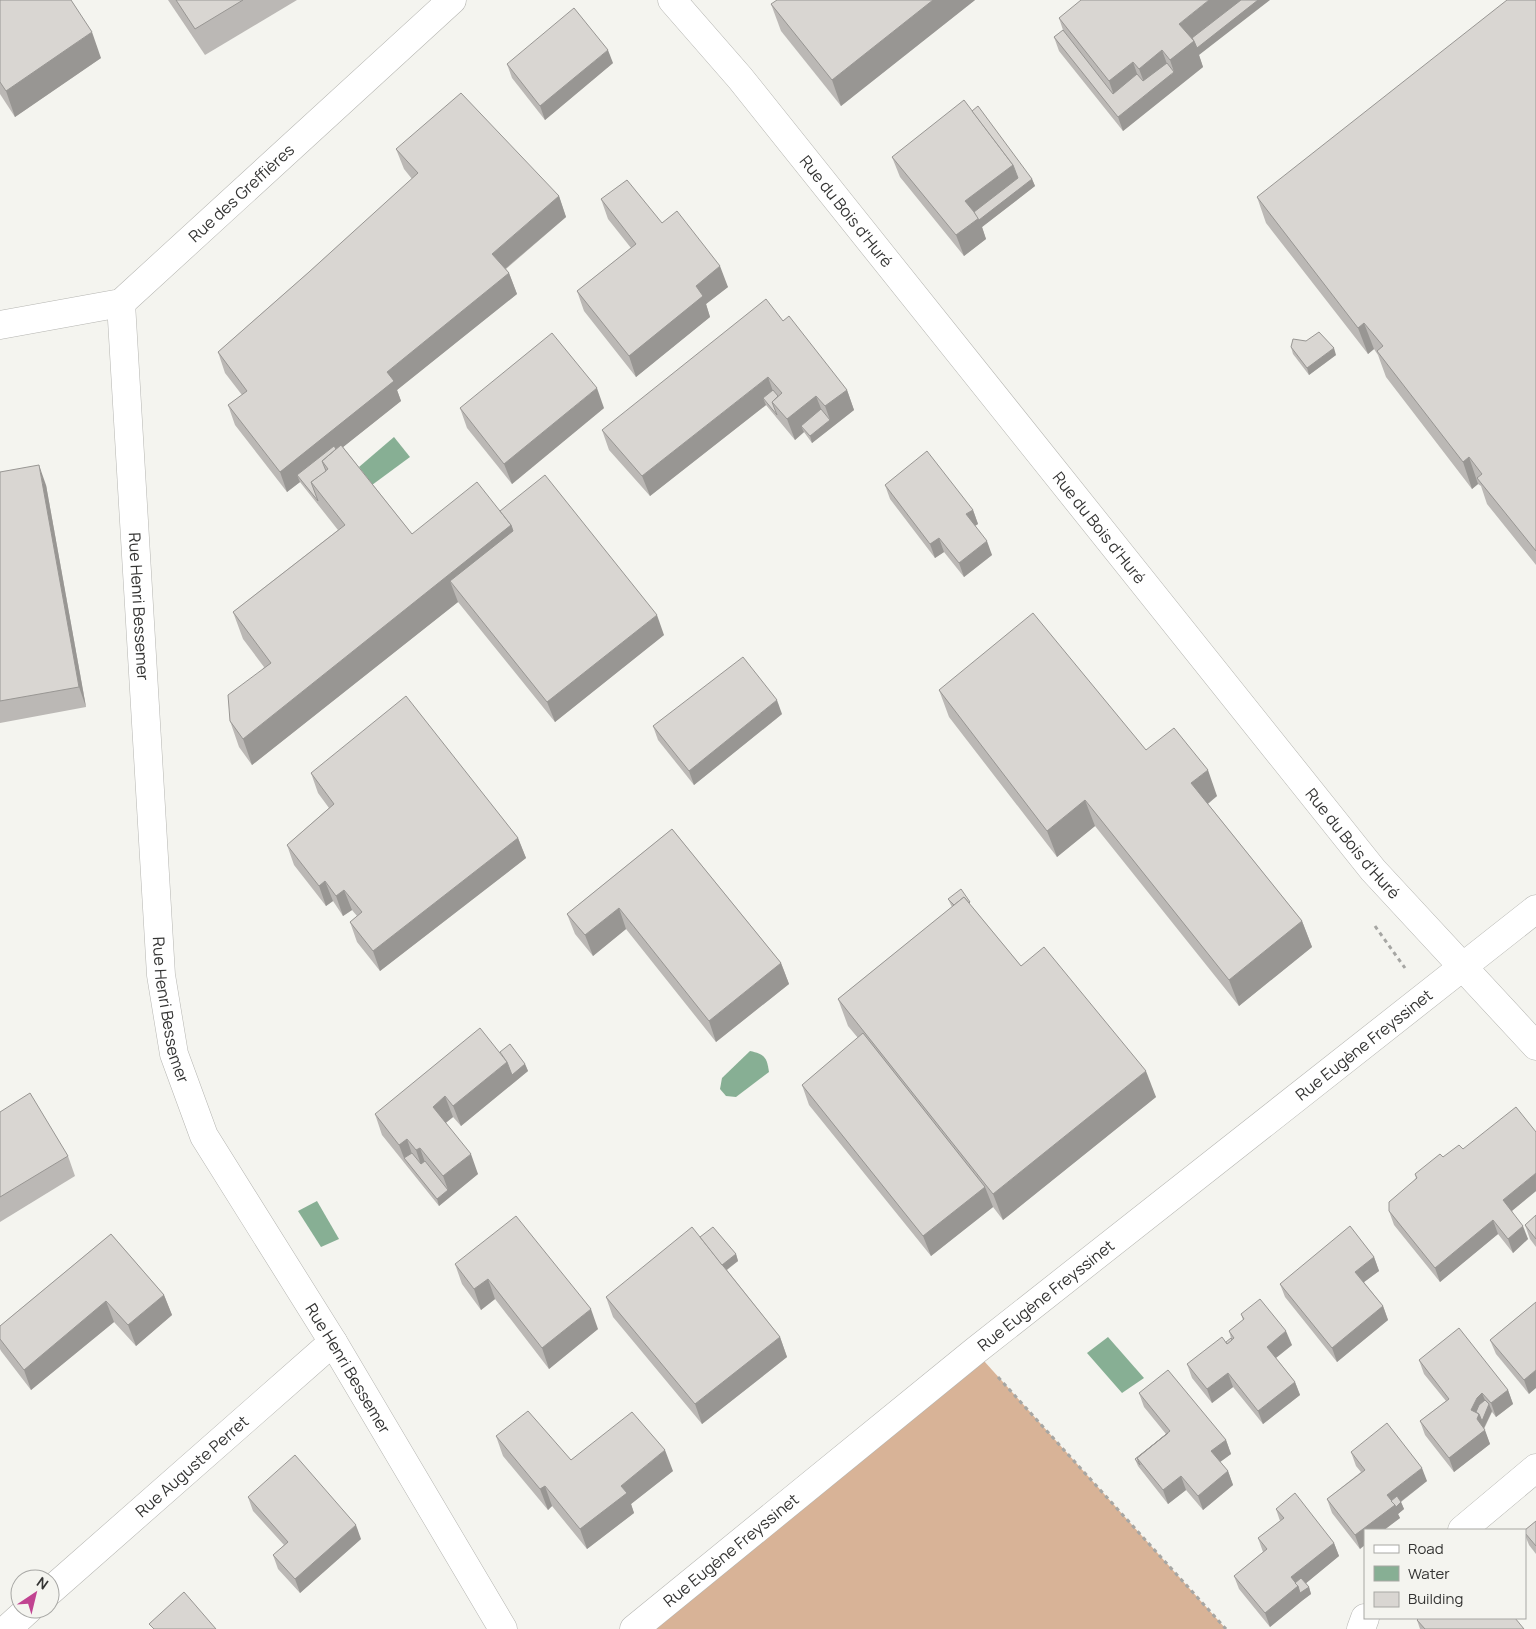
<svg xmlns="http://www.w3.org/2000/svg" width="1536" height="1629" font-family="Manrope,sans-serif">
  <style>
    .forest { fill: #d8b397 }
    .water { fill: #87af94 }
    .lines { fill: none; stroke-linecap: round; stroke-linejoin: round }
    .minor-casing { stroke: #b5b5b1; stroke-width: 29 }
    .path { stroke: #a6a6a3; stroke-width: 3; stroke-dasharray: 4 4; stroke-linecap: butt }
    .minor { stroke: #fff; stroke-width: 28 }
    .wall { fill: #bbb8b5 }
    .shaded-wall { fill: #989693 }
    .building { fill: #d9d6d2; stroke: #989693 }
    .labels { text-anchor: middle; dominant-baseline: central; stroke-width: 4.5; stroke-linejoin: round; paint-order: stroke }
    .street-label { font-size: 16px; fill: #343433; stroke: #f4f4ef }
  </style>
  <rect width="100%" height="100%" fill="#f4f4ef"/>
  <!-- forest -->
  <path class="forest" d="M975,1351L1226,1629H634Z"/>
  <!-- water -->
  <g class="water">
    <path d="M394,437L410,457L372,485L359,467Z"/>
    <path d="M750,1051C765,1054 767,1058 769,1072L736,1097L726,1096L720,1089L722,1078Z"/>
    <path d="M317,1201L339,1239L321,1247L298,1211Z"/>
    <path d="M1108,1337L1144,1378L1122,1393L1087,1353Z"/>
  </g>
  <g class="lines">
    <defs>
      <g id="minor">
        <path id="s1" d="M672,0L740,78L1373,870L1536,1046"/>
        <path id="s2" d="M121,303L161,975L174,1054L204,1136L333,1342L503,1629"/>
        <path id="s3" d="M0,325L121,303L452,0"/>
        <path d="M1462,1530L1536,1468"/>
        <path id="s4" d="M50,1591L333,1342"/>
        <path d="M7,1629L29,1609"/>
        <path id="s5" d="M634,1629L975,1351L1536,909"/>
        <path d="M1361,1629L1365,1618"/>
      </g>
    </defs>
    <!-- minor casing -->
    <use href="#minor" class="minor-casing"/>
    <!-- path -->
    <g class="path">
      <path d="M1375,926L1405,968"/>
      <path d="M998,1377L1226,1629"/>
    </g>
    <!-- minor -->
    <use href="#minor" class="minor"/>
  </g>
  <!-- wall -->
  <g class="wall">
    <path d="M0,0L101,58L15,117L0,94Z"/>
    <path d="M168,0H297L205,55Z"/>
    <path d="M975,0L841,106L781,31L771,4Z"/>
    <path d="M1536,0V565L1487,504L1481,486L1478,484L1472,489L1386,377L1378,355L1374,349L1368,354L1266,223L1257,197Z"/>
    <path d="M1059,18L1199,55L1203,67L1123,131L1059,51L1054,37L1063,30Z"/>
    <path d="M613,63L545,120L512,78L507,64Z"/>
    <path d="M972,111L1032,179L1035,186L982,227L986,239L964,256L900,177L892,157Z"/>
    <path d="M396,149L559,196L566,217L506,269L509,273L517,294L397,390L401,401L343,447L412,534L500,511L664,635L555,722L458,602L252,765L239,747L230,721L264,667L243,639L233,612L338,530L300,482L287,492L235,425L228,405L242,395L225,373L218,352L309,272L412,179L404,169Z"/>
    <path d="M601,199L662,223L728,287L706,304L710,317L636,377L584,311L577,291L631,248L608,219Z"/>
    <path d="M783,321L847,390L854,410L812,443L804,432L795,440L766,405L650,496L609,450L602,430Z"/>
    <path d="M1291,347L1336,355L1309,375L1293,354Z"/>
    <path d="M460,408H604L512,484L467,428Z"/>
    <path d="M0,472L46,485L86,707L0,723Z"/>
    <path d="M885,485L973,510L978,524L975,526L992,555L964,577L944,552L935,558L890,499Z"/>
    <path d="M939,690L1146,750L1217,796L1208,804L1302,921L1312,947L1239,1006L1095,826L1057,857L949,717Z"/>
    <path d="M782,714L694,785L658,740L653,726Z"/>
    <path d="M311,773L518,838L526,858L380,971L357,942L350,922L357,916L352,910L343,916L333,901L326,906L294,865L287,845L329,808L318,793Z"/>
    <path d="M672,829L781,963L789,984L716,1042L626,929L593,956L575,934L567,914Z"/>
    <path d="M948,899L973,908L1021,966L1156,1097L1003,1220L993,1207L931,1256L809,1105L802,1085L858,1038L848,1026L838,999L952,907Z"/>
    <path d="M525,1064L528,1071L461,1126L453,1117L446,1123L478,1174L439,1206L382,1135L375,1114Z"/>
    <path d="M0,1112L68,1156L75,1176L0,1222Z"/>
    <path d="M1463,1149L1536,1191L1512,1211L1528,1239L1513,1253L1498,1234L1440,1282L1394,1225L1389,1211L1416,1178L1415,1174L1443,1157Z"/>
    <path d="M1536,1215V1247L1530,1239L1525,1225Z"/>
    <path d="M111,1234L164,1295L172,1315L136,1346L114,1322L31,1390L1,1351L0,1349V1326Z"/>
    <path d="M700,1237L736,1254L738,1261L727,1270L780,1337L787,1357L702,1424L613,1317L606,1297Z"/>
    <path d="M1374,1257L1379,1271L1364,1282L1383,1306L1388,1320L1337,1362L1285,1297L1280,1284Z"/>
    <path d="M455,1264L598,1329L549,1369L495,1299L481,1310L462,1284Z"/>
    <path d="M1536,1302L1529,1394L1496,1354L1490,1340Z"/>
    <path d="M1241,1314L1292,1345L1276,1358L1295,1382L1300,1395L1263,1424L1233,1387L1212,1403L1192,1378L1187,1364L1226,1342L1231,1338L1229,1331L1243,1320Z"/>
    <path d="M1419,1360L1508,1390L1513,1404L1496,1417L1492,1412L1484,1429L1490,1444L1454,1472L1425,1435L1420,1421L1446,1401L1424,1374Z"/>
    <path d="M1139,1393L1226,1440L1231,1454L1220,1462L1228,1471L1233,1485L1203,1510L1186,1490L1168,1504L1138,1466L1135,1459L1166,1434L1144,1407Z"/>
    <path d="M496,1436L571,1460L673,1471L631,1504L634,1513L587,1549L552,1506L548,1510L503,1456Z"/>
    <path d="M1351,1452L1427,1481L1401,1502L1404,1509L1398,1514L1400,1518L1384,1530H1365L1360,1549L1332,1513L1327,1499L1361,1472L1356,1466Z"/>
    <path d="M248,1497L361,1539L300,1593L278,1569L273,1555L284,1545L253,1511Z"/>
    <path d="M1276,1509L1334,1543L1339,1556L1306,1583L1309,1587L1311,1594L1303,1600L1270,1627L1239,1589L1234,1576L1263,1552L1258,1538L1280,1521Z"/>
    <path d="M1536,1521V1554L1529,1545L1525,1535V1530Z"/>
    <path d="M1417,1620L1524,1629H1420Z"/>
  </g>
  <!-- shaded-wall -->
  <g class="shaded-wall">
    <path d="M933,0H975L841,106L832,80Z"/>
    <path d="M1209,0H1270L1199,55L1203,67L1123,131L1118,117L1148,93L1139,69L1162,50L1171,75L1174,72L1170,60L1179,24Z"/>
    <path d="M92,32L101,58L15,117L6,91Z"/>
    <path d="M608,50L613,63L545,120L540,106Z"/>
    <path d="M1133,62L1142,88L1118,107L1109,81Z"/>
    <path d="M1013,165L1021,185L970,215L965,201Z"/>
    <path d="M1032,179L1035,186L982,227L986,239L964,256L956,235Z"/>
    <path d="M559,196L566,217L499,274L492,254Z"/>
    <path d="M720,266L728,287L706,304L710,317L636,377L629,356L696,286Z"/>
    <path d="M509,273L517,294L397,390L401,401L323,463L322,461L297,475L300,482L287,492L280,472L387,372Z"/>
    <path d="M1364,323L1374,349L1368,354L1358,328Z"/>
    <path d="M1334,348L1336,355L1309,375L1307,368Z"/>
    <path d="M768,377L775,397L763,398L766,405L650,496L642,476Z"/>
    <path d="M597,388L604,408L512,484L504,464Z"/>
    <path d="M847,390L854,410L812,443L810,436L830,420L825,406Z"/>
    <path d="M816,396L824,416L801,426L804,432L795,440L787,419Z"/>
    <path d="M1469,457L1478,484L1472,489L1463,462Z"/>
    <path d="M39,465L46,485L86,707L79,687Z"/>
    <path d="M973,510L978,524L971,528L966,514Z"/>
    <path d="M511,525L521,551L450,581L458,602L252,765L243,739Z"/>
    <path d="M939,538L944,552L935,558L930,544Z"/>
    <path d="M987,541L992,555L964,577L959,563Z"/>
    <path d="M657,615L664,635L555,722L547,702Z"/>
    <path d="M777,700L782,714L694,785L689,771Z"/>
    <path d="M1208,770L1217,796L1201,809L1191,783Z"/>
    <path d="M1085,800L1095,826L1057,857L1047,831Z"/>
    <path d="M518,838L526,858L380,971L373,951Z"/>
    <path d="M325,881L333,901L326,906L319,886Z"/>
    <path d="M344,890L352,910L343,916L336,896Z"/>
    <path d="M619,908L626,929L593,956L585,935Z"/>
    <path d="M1302,921L1312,947L1239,1006L1229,980Z"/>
    <path d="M781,963L789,984L716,1042L709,1021Z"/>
    <path d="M507,1062L525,1064L528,1071L461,1126L453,1106Z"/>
    <path d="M1146,1071L1156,1097L1003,1220L993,1194Z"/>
    <path d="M445,1096L453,1117L440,1127L433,1107Z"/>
    <path d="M407,1139L414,1160L404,1158L399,1145Z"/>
    <path d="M420,1148L427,1168L423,1171L416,1150Z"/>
    <path d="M471,1154L478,1174L439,1206L437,1199L448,1190L443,1176Z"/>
    <path d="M1536,1173V1191L1508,1214L1503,1200Z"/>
    <path d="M985,1187L993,1207L931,1256L923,1236Z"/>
    <path d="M1493,1220L1498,1234L1440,1282L1435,1268Z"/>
    <path d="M1523,1226L1528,1239L1513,1253L1508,1239Z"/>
    <path d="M736,1254L738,1261L721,1274L719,1267Z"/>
    <path d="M1374,1257L1379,1271L1360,1285L1355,1272Z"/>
    <path d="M488,1279L495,1299L481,1310L474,1289Z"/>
    <path d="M164,1295L172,1315L136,1346L128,1325Z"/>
    <path d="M106,1301L114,1322L31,1390L24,1370Z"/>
    <path d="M1383,1306L1388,1320L1337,1362L1332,1348Z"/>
    <path d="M591,1309L598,1329L549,1369L542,1348Z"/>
    <path d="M1286,1331L1292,1345L1272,1361L1267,1347Z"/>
    <path d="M780,1337L787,1357L702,1424L695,1404Z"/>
    <path d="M1536,1370V1388L1529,1394L1524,1380Z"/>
    <path d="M1228,1373L1233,1387L1212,1403L1207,1389Z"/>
    <path d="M1295,1382L1300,1395L1263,1424L1258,1411Z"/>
    <path d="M1508,1390L1513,1404L1496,1417L1491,1403Z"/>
    <path d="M1482,1393L1488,1407L1489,1404L1492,1411L1482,1432L1485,1430L1490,1444L1454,1472L1449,1458L1477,1419L1471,1410L1477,1398Z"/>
    <path d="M1226,1440L1231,1454L1216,1465L1211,1451Z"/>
    <path d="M665,1450L673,1471L631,1504L634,1513L587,1549L580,1529L621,1486Z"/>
    <path d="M1422,1468L1427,1481L1395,1506L1401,1502L1404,1509L1398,1514L1400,1518L1384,1530H1365V1545L1360,1549L1355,1535L1387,1495Z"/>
    <path d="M1228,1471L1233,1485L1203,1510L1198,1496Z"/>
    <path d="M1181,1476L1186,1490L1168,1504L1163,1490Z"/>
    <path d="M545,1486L552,1506L548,1510L540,1489Z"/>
    <path d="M356,1525L361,1539L300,1593L295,1579Z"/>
    <path d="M1334,1543L1339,1556L1299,1589L1309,1587L1311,1594L1303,1600L1270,1627L1265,1613L1291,1577Z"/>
  </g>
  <!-- building -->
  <g class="building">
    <path d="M0,0H71L92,32L6,91L0,82Z"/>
    <path d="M176,0H243L195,29Z"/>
    <path d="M777,0H933L832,80L771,4Z"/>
    <path d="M1081,0H1209L1179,24L1194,41L1170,60L1162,50L1139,69L1133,62L1109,81L1059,18Z"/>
    <path d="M1241,0H1258L1197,48L1194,41L1192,38Z"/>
    <path d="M1507,0H1536V551L1477,478L1482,474L1469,457L1463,462L1377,351L1383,346L1364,323L1358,328L1257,197Z"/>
    <path d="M574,8L608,50L540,106L507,64Z"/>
    <path d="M1063,30L1113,94L1137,74L1143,81L1167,63L1174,72L1118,117L1054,37Z"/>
    <path d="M461,93L559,196L492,254L509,273L387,372L394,381L280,472L228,405L247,391L218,352L309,272L418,173L396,149Z"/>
    <path d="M964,100L1013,165L965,201L979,218L956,235L892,157Z"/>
    <path d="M978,106L1032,179L979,220L974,212L1018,178L1013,165L972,111Z"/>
    <path d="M627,180L662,223L677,211L720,266L696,286L703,296L629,356L577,291L636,244L601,199Z"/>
    <path d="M766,299L783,321L789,316L847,390L825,406L816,396L787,419L772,402L782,393L768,377L642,476L602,430Z"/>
    <path d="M1319,332L1334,348L1307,368L1291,347L1293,339L1306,341Z"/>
    <path d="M552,333L597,388L504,464L460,408Z"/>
    <path d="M773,390L778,396L772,402L777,415L763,398Z"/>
    <path d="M821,409L830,420L810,436L801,426Z"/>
    <path d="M341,445L412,534L477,482L511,525L243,739L230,721L228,695L271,663L233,612L345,525L311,482L328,469L322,461Z"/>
    <path d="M334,446L336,449L322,461L326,471L311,482L318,501L297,475Z"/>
    <path d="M927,451L973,510L966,514L987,541L959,563L939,538L930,544L885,485Z"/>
    <path d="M39,465L79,687L0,701V472Z"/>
    <path d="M545,475L657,615L547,702L450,581L513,531L511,525L500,511Z"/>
    <path d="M1033,613L1146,750L1174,728L1208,770L1191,783L1302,921L1229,980L1085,800L1047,831L939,690Z"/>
    <path d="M743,657L777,700L689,771L653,726Z"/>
    <path d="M406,696L518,838L373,951L350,922L362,912L344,890L336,896L325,881L319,886L287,845L334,804L311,773Z"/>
    <path d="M672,829L781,963L709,1021L619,908L585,935L567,914Z"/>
    <path d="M961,889L970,902L969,903L964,897L954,905L948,899Z"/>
    <path d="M964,897L1021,966L1044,947L1146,1071L993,1194L838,999Z"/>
    <path d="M480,1028L507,1062L453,1106L445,1096L433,1107L471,1154L443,1176L420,1148L416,1150L407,1139L399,1145L375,1114Z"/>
    <path d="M863,1033L985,1187L923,1236L802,1085Z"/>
    <path d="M510,1044L525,1064L512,1075L507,1062L500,1052Z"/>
    <path d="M30,1093L68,1156L0,1197V1112Z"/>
    <path d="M1516,1107L1536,1132V1173L1503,1200L1523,1226L1508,1239L1493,1220L1435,1268L1389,1211V1202L1417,1178L1415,1174L1440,1154L1443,1157L1459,1145L1463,1149Z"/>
    <path d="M412,1153L421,1164L425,1161L448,1190L437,1199L404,1158Z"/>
    <path d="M1536,1215V1239L1525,1225Z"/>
    <path d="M516,1216L591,1309L542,1348L488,1279L474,1289L455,1264Z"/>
    <path d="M1350,1226L1374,1257L1355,1272L1383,1306L1332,1348L1280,1284Z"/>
    <path d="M692,1227L780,1337L695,1404L606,1297Z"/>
    <path d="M713,1227L736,1254L722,1265L700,1237Z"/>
    <path d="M111,1234L164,1295L128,1325L106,1301L24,1370L0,1339V1326Z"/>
    <path d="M1260,1299L1286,1331L1267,1347L1295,1382L1258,1411L1228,1373L1207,1389L1187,1364L1222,1337L1227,1344L1234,1338L1229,1331L1244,1319L1241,1314Z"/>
    <path d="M1536,1302V1370L1524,1380L1490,1340Z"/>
    <path d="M1459,1328L1508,1390L1491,1403L1482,1393L1477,1398L1471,1410L1479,1414L1477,1419L1485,1430L1449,1458L1420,1421L1449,1399L1419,1360Z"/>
    <path d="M1231,1338L1232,1340L1227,1344L1226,1342Z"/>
    <path d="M1168,1370L1226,1440L1211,1451L1228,1471L1198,1496L1181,1476L1163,1490L1137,1458L1170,1431L1139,1393Z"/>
    <path d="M1485,1400L1489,1404L1482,1421L1479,1414L1476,1412L1479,1405Z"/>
    <path d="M528,1411L571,1460L632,1412L665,1450L621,1486L627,1493L580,1529L545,1486L540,1489L496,1436Z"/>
    <path d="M1387,1423L1422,1468L1387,1495L1395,1505L1355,1535L1327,1499L1365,1470L1351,1452Z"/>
    <path d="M1168,1433L1137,1458L1140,1465L1135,1459Z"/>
    <path d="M295,1455L356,1525L295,1579L273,1555L288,1542L248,1497Z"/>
    <path d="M1295,1493L1334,1543L1291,1577L1298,1586L1265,1613L1234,1576L1267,1549L1258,1538L1284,1518L1276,1509Z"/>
    <path d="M1397,1496L1401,1502L1396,1507L1395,1505L1391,1501Z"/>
    <path d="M1536,1521V1546L1525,1533V1530Z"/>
    <path d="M1301,1578L1309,1587L1300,1593L1298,1586L1295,1583Z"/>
    <path d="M184,1592L216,1629H154L149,1624Z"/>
    <path d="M1419,1618H1515L1524,1629H1425L1417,1620Z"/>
  </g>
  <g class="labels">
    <!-- street labels -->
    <g class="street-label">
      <text stroke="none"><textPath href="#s3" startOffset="286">Rue des Greffières</textPath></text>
      <text stroke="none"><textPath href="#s1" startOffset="274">Rue du Bois d'Huré</textPath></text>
      <text stroke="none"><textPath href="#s1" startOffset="679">Rue du Bois d'Huré</textPath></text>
      <text stroke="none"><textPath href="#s2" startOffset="304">Rue Henri Bessemer</textPath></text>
      <text stroke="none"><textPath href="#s1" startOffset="1084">Rue du Bois d'Huré</textPath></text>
      <text stroke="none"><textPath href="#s2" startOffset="709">Rue Henri Bessemer</textPath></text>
      <text stroke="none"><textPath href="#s5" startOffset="935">Rue Eugène Freyssinet</textPath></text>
      <text stroke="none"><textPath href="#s5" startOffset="530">Rue Eugène Freyssinet</textPath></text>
      <text stroke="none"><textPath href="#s2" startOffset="1114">Rue Henri Bessemer</textPath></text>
      <text stroke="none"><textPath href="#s4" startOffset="189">Rue Auguste Perret</textPath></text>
      <text stroke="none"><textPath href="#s5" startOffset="125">Rue Eugène Freyssinet</textPath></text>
    </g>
  </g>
  <!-- legend -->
  <rect x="1364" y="1529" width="162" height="90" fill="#f4f4ef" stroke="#a7a7a4"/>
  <rect x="1374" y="1545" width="25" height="8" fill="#ffffff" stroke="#a7a7a4"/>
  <text x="1408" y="1554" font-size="15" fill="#343433">Road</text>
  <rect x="1374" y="1566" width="25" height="15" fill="#87af94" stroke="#a7a7a4"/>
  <text x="1408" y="1579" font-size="15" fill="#343433">Water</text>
  <rect x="1374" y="1592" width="25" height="15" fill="#d9d6d2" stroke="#a7a7a4"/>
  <text x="1408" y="1604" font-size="15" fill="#343433">Building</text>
  <!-- north arrow -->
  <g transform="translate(35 1594) rotate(35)"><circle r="24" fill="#f4f4ef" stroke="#a7a7a4"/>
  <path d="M0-4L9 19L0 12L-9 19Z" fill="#c14391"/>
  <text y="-8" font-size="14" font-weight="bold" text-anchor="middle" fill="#343433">N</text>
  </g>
</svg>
